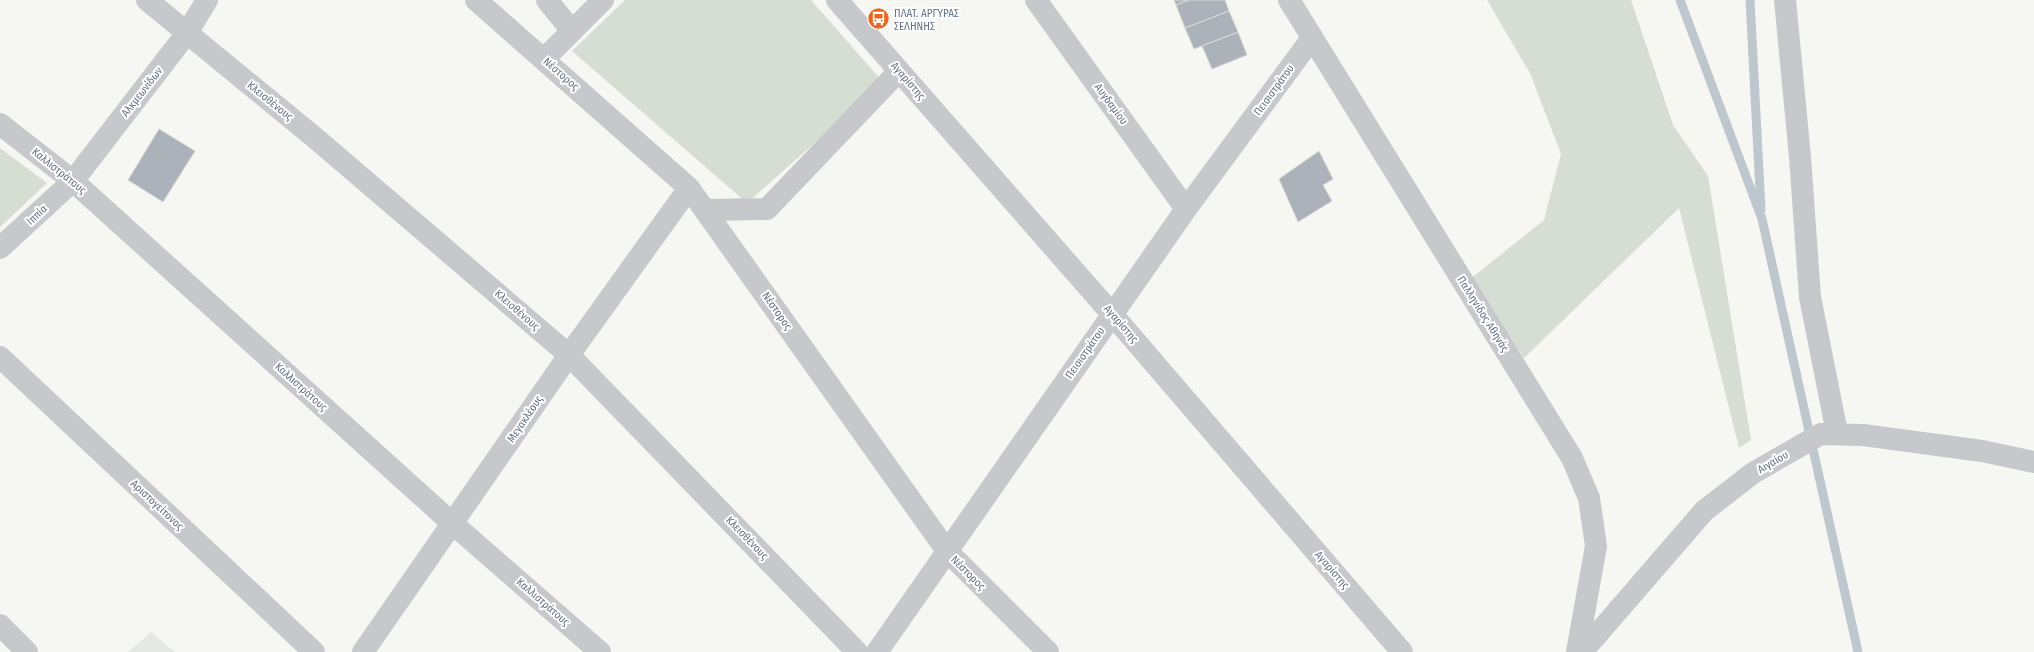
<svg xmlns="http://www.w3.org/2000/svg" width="2034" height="652" viewBox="0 0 2034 652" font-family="'Fira Sans Condensed',sans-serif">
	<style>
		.built { fill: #e6e8e6 }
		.green { fill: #d6ddd3 }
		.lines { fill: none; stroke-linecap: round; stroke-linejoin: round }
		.stream { stroke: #bec7ce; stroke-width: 9 }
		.building { fill: #abb2b9; stroke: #d7d7d5 }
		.pedestrian { stroke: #c6c8cc; stroke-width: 22 }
		.minor { stroke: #c6c8cc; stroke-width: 22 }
		.tertiary { stroke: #c6c8cc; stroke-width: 22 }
		.labels { text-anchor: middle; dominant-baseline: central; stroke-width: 4; stroke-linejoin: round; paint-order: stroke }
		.poi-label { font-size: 11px; fill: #647285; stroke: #fff; text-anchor: start }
		.street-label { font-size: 11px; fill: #647285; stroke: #fff }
	</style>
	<rect width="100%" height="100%" fill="#f6f6f2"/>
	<!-- built -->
	<path class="built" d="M151,632L175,652H128Z"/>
	<!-- green -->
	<path class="green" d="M625,0H811L883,82L747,203L572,51Z
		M1487,0H1631L1673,125L1708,176L1751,440L1739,448L1679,208L1524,358L1469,280L1544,220L1561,154L1530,73Z
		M0,148L47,183L0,227Z"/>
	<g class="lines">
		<!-- stream -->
		<path class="stream" d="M1680,0L1762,219L1858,652
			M1750,0L1761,210"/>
	</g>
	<!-- building -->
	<path class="building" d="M1174,0H1189L1176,5Z
		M1189,0H1225L1229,11L1185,28L1176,5Z
		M1229,11L1238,32L1194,49L1185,28Z
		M1238,32L1247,55L1212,69L1202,46Z
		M159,129L195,151L163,202L128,180Z
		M1319,151L1333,179L1323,185L1332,201L1298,222L1279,179Z"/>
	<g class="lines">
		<!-- pedestrian -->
		<path class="pedestrian" d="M544,59L603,0
			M706,210L767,209L899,71"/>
		<!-- minor -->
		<path class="minor" d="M147,0L314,137L569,355L857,652
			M476,0L689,188L947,551L1048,652
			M547,0L572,31
			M837,0L1112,314L1402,652
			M1036,0L1186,209
			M1785,0L1800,157L1810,297L1837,433
			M0,124L73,181L453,524L600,652
			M0,357L314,652
			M0,625L27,652
			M363,652L569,355L689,188
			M877,652L1186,209L1312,38
			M1582,652L1704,511L1753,473L1821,434L1863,435L1982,451L2034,462"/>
		<!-- tertiary -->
		<path class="tertiary" d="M1289,0L1572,458L1589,498L1596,546L1577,652
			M0,248L73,181L187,33L207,0"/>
	</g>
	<!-- icons -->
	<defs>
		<symbol id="bus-disc" viewBox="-11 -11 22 22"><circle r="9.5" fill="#ea661e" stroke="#fff"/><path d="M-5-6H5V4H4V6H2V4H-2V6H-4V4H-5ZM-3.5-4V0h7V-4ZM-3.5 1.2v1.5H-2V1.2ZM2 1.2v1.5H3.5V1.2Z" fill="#fff"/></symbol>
	</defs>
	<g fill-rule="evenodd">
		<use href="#bus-disc" x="866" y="6" width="25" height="25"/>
	</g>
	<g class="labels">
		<!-- poi labels -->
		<g class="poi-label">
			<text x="894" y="13">ΠΛΑΤ. ΑΡΓΥΡΑΣ<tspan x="894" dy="13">ΣΕΛΗΝΗΣ</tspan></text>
		</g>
		<!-- street labels -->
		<g class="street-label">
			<text transform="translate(561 74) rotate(41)">Νέστορος</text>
			<text transform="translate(908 81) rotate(49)">Αγαρίστης</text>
			<text transform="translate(1274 90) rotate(-54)">Πεισιστράτου</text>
			<text transform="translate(142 92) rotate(-52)">Αλκμεωνίδων</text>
			<text transform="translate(270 101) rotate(39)">Κλεισθένους</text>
			<text transform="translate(1111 104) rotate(54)">Αυγδαμίου</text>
			<text transform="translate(59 171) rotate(39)">Καλλιστράτους</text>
			<text transform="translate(37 215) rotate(-43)">Ιππία</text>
			<text transform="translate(517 310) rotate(41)">Κλεισθένους</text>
			<text transform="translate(777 311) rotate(55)">Νέστορος</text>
			<text transform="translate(1483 314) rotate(58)">Παλληνίδος Αθηνάς</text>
			<text transform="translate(1121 324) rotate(49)">Αγαρίστης</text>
			<text transform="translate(1085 353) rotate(-55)">Πεισιστράτου</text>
			<text transform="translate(301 387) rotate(42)">Καλλιστράτους</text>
			<text transform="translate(525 419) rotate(-56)">Μεγακλέους</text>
			<text transform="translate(1773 462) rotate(-30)">Αιγαίου</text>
			<text transform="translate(157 505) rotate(43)">Αριστογείτονος</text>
			<text transform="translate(747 538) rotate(46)">Κλεισθένους</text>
			<text transform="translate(1332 570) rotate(49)">Αγαρίστης</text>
			<text transform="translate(968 573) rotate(45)">Νέστορος</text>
			<text transform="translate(543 602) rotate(41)">Καλλιστράτους</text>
		</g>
	</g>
</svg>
